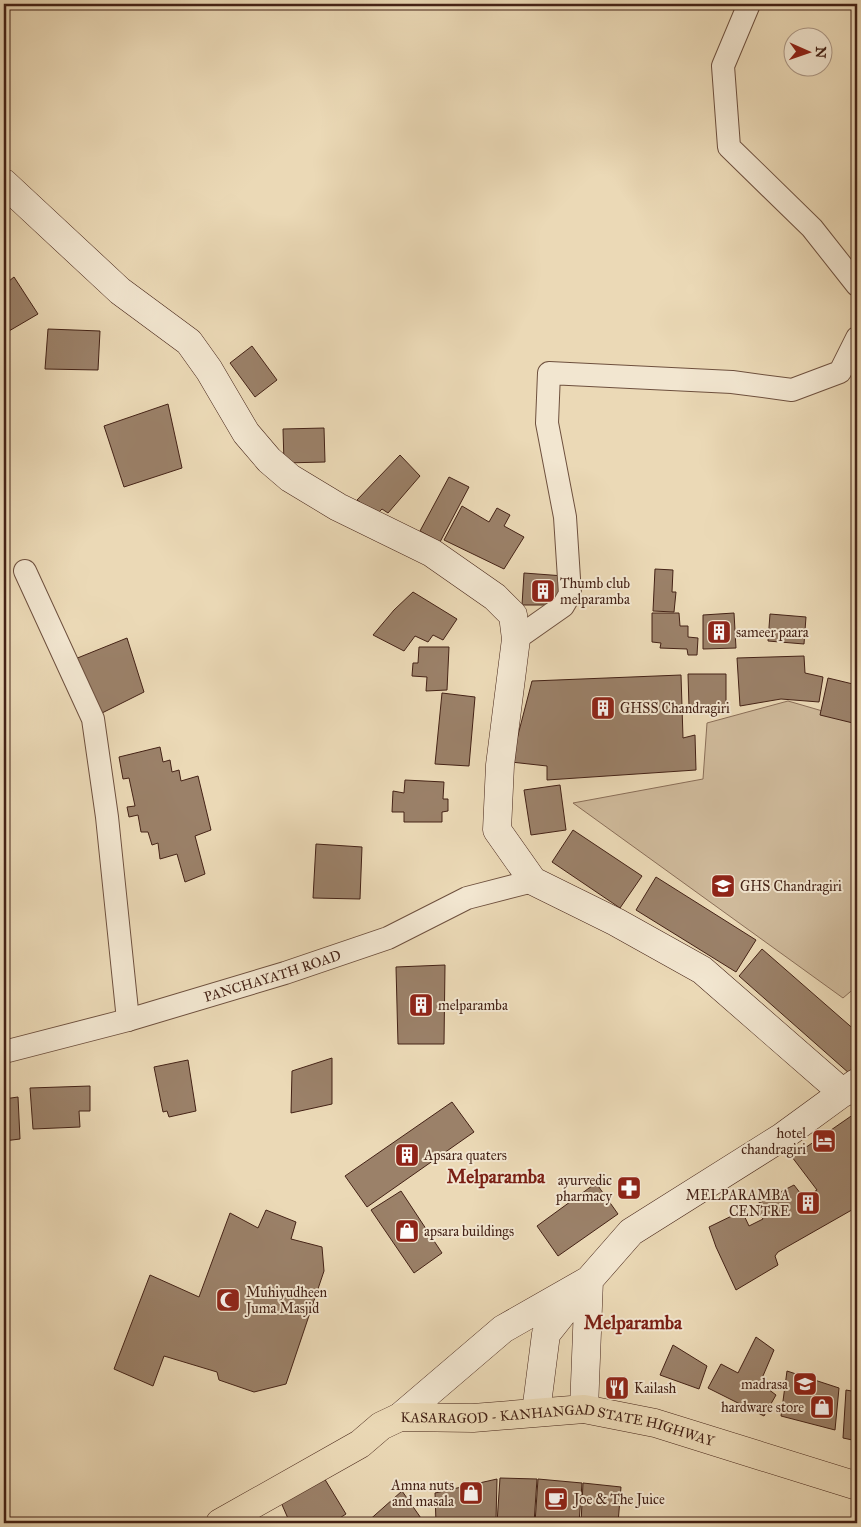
<svg xmlns="http://www.w3.org/2000/svg" width="861" height="1527" viewBox="0 0 861 1527" font-family="'IM FELL Great Primer',serif">
	<style>
		.green { fill: #cfba9b; stroke: #8a6e58 }
		.building { fill: #9b8169; stroke: #442216 }
		.lines { fill: none; stroke-linecap: round; stroke-linejoin: round }
		.street-casing { stroke: #6e503e; stroke-width: 24 }
		.secondary-casing { stroke: #442216; stroke-width: 29 }
		.primary-casing { stroke: #442216; stroke-width: 29 }
		.street { stroke: #f2e6d0; stroke-width: 22 }
		.secondary { stroke: #f2e6d0; stroke-width: 28 }
		.primary { stroke: #ebd9b6; stroke-width: 28 }
		.labels { text-anchor: middle; dominant-baseline: central; stroke-width: 4; stroke-linejoin: round; paint-order: stroke }
		.poi-label { font-size: 14px; fill: #442216; stroke: #f2e6d0; text-anchor: start }
		.street-label { font-size: 14px; fill: #442216; stroke: #f2e6d0 }
		.district-label { font-size: 19px; font-weight: bold; fill: #7a1f14; stroke: #f2e6d0 }
	</style>
	<rect width="100%" height="100%" fill="#ebd9b6"/>
	<filter id="stains"><feTurbulence type="fractalNoise" baseFrequency=".004" numOctaves="4"/><feColorMatrix values="0 0 0 0 .2 0 0 0 0 .09 0 0 0 0 .02 0 0 0 .5 -.17"/></filter>
	<radialGradient id="worn" r=".72"><stop offset=".6" stop-color="#630" stop-opacity="0"/><stop offset="1" stop-color="#630" stop-opacity=".3"/></radialGradient>
	<!-- green -->
	<path class="green" d="M788,701L857,721V986L843,998L573,803L703,779L707,723Z"/>
	<!-- building -->
	<path class="building" d="M14,277L38,314L9,331L4,324V285Z
		M48,329L100,331L98,370L45,369Z
		M252,346L277,380L255,397L230,363Z
		M168,404L182,468L124,487L104,426Z
		M324,428L325,462L284,463L283,429Z
		M400,455L420,476L388,513L382,509L376,515L357,500Z
		M449,477L469,487L440,542L420,531Z
		M462,506L489,522L497,508L510,515L504,526L524,537L504,569L444,540Z
		M655,569L673,570L672,592H676L674,612L653,611Z
		M524,573L564,576L560,605H522Z
		M413,592L457,619L443,640L433,635L428,642L415,636L404,651L373,635L394,610Z
		M652,613H679L680,626H688V637L698,638L697,655H688L687,649L660,648L661,643L652,642Z
		M734,613L736,648L703,649V615Z
		M770,614L806,617L804,644L768,641Z
		M127,638L144,692L98,715L75,659Z
		M419,647H449L447,690L426,691L427,677L412,676L413,663H418Z
		M804,656L805,673L823,677L819,702L781,699L740,706L737,658Z
		M688,674H726V707H689Z
		M681,675L683,738L695,735L696,770L547,780V766L511,762L532,681Z
		M828,678L857,685V724L820,715Z
		M442,693L475,697L469,766L435,764Z
		M160,747L163,762L170,760L172,772L179,770L181,781L198,776L211,830L195,836L205,874L185,882L177,854L160,859L158,843L152,845L148,832H141L138,815L129,817L127,807L135,806L129,778L123,779L119,757Z
		M405,780L444,782L443,799H448V811L442,812V822H404V812H392L393,791L404,793Z
		M560,785L566,830L531,835L524,790Z
		M573,830L642,876L620,908L552,862Z
		M316,844L362,847L360,899L313,898Z
		M656,877L756,940L736,972L636,910Z
		M762,949L857,1032V1066L850,1074L739,976Z
		M445,965L444,1044H398L396,967Z
		M332,1058V1104L291,1113L292,1071Z
		M188,1060L196,1111L169,1117L167,1111L163,1112L154,1067Z
		M90,1086V1111H79L80,1127L33,1129L30,1088Z
		M18,1097L20,1139L4,1141V1099Z
		M452,1102L474,1132L367,1207L345,1176Z
		M857,1112V1142L853,1144L857,1153V1207L778,1252L775,1256L778,1265L736,1290L716,1247L709,1227L742,1211L749,1226L763,1219L755,1205L794,1185L804,1198L817,1190L792,1157Z
		M596,1183L618,1214L558,1256L537,1226Z
		M401,1191L442,1253L414,1273L371,1210Z
		M266,1210L296,1222L291,1239L322,1247L324,1271L286,1384L254,1392L219,1380L217,1372L164,1356L153,1386L114,1369L150,1275L199,1297L230,1213L258,1228Z
		M756,1337L774,1350L760,1383L776,1395L764,1416L708,1388L721,1364L738,1373Z
		M673,1345L707,1366L699,1389L660,1375Z
		M787,1371L839,1388L835,1430L781,1416Z
		M846,1390L857,1392V1441L843,1438Z
		M318,1468L346,1514L332,1523H290L276,1491Z
		M500,1478L537,1479L534,1523H497Z
		M497,1479L496,1520L479,1523H436L435,1493Z
		M538,1479L582,1483L579,1523H535Z
		M583,1483L621,1487L618,1523H581Z
		M402,1491L423,1521L420,1523H366Z"/>
	<g class="lines">
		<defs>
			<g id="street">
				<path d="M749,4L723,66L729,147L812,228L857,285"/>
				<path d="M25,571L93,719L107,817L128,1020"/>
				<path d="M516,639L563,606L570,594L565,517L547,423L549,373L732,382L792,390L840,372L857,338"/>
				<path id="s1" d="M4,1052L128,1020L285,973L388,938L467,898L533,881"/>
			</g>
			<path id="secondary" d="M4,183L120,291L189,342L209,370L246,433L269,460L290,478L338,507L432,553L495,597L513,615L516,639L500,765L497,830L533,881L616,922L702,970L843,1093
				M536,1412L546,1334L589,1280L584,1409
				M400,1417L503,1329L589,1280L631,1232L782,1137L856,1083"/>
			<g id="primary">
				<path id="s2" d="M220,1523L360,1444L381,1426L400,1417L473,1418L584,1409L655,1423L857,1486"/>
			</g>
		</defs>
		<!-- street casing -->
		<use href="#street" class="street-casing"/>
		<!-- secondary casing -->
		<use href="#secondary" class="secondary-casing"/>
		<!-- primary casing -->
		<use href="#primary" class="primary-casing"/>
		<!-- street -->
		<use href="#street" class="street"/>
		<!-- secondary -->
		<use href="#secondary" class="secondary"/>
		<!-- primary -->
		<use href="#primary" class="primary"/>
	</g>
	<!-- icons -->
	<defs>
		<symbol id="building-square" viewBox="-11 -11 22 22"><rect x="-9" y="-9" width="18" height="18" rx="4" fill="#8f2418" stroke="#f2e6d0"/><path d="M-4-6H4V6H1V3H-1V6H-4ZM-2.5-4.3h1.7v1.8h-1.7ZM.8-4.3h1.7v1.8H.8ZM-2.5-1h1.7V.8h-1.7ZM.8-1h1.7V.8H.8Z" fill="#fff"/></symbol>
		<symbol id="school-square" viewBox="-11 -11 22 22"><rect x="-9" y="-9" width="18" height="18" rx="4" fill="#8f2418" stroke="#f2e6d0"/><path d="M0-5L7-2L0 1L-7-2ZM-4 1L0 2.5L4 1V4Q0 6-4 4Z" fill="#fff"/></symbol>
		<symbol id="hotel-square" viewBox="-11 -11 22 22"><rect x="-9" y="-9" width="18" height="18" rx="4" fill="#8f2418" stroke="#f2e6d0"/><path d="M-6-4.5h1.5V1H6V5H4.5V3h-9V5H-6ZM-4 0a1.8 1.8 0 1 1 3.6 0ZM.5 0V-2.5h3Q6-2.5 6 0Z" fill="#fff"/></symbol>
		<symbol id="pharmacy-square" viewBox="-11 -11 22 22"><rect x="-9" y="-9" width="18" height="18" rx="4" fill="#8f2418" stroke="#f2e6d0"/><path d="M-2-6h4v4h4v4h-4v4h-4v-4h-4v-4h4Z" fill="#fff"/></symbol>
		<symbol id="shop-square" viewBox="-11 -11 22 22"><rect x="-9" y="-9" width="18" height="18" rx="4" fill="#8f2418" stroke="#f2e6d0"/><path d="M-5-2.5h2.3a2.7 3.5 0 0 1 5.4 0H5L5.5 6h-11ZM-1.5-2.5h3a1.5 2.3 0 0 0-3 0Z" fill="#fff"/></symbol>
		<symbol id="mosque-square" viewBox="-11 -11 22 22"><rect x="-9" y="-9" width="18" height="18" rx="4" fill="#8f2418" stroke="#f2e6d0"/><path d="M3.5-4.9A6 6 0 1 0 3.5 4.9A5 5 0 1 1 3.5-4.9Z" fill="#fff"/></symbol>
		<symbol id="university-square" viewBox="-11 -11 22 22"><rect x="-9" y="-9" width="18" height="18" rx="4" fill="#8f2418" stroke="#f2e6d0"/><path d="M0-5L7-2L0 1L-7-2ZM-4 1L0 2.5L4 1V4Q0 6-4 4Z" fill="#fff"/></symbol>
		<symbol id="restaurant-square" viewBox="-11 -11 22 22"><rect x="-9" y="-9" width="18" height="18" rx="4" fill="#8f2418" stroke="#f2e6d0"/><path d="M-5-6h1v4h1v-4h1v4h1v-4h1v5L-1.5 .5V6h-2V.5L-5-1ZM5-6V6H3V1.5H1.5Q1.5-4 5-6Z" fill="#fff"/></symbol>
		<symbol id="cafe-square" viewBox="-11 -11 22 22"><rect x="-9" y="-9" width="18" height="18" rx="4" fill="#8f2418" stroke="#f2e6d0"/><path d="M-5.5-4.5H6V0H3Q3 3.5 0 3.5H-2.5Q-5.5 3.5-5.5 0ZM3-3.2v2h1.7v-2ZM-6 4.5H4V6H-6Z" fill="#fff"/></symbol>
	</defs>
	<g fill-rule="evenodd">
		<use href="#building-square" x="529" y="577" width="28" height="28"/>
		<use href="#building-square" x="705" y="618" width="28" height="28"/>
		<use href="#building-square" x="589" y="694" width="28" height="28"/>
		<use href="#school-square" x="709" y="872" width="28" height="28"/>
		<use href="#building-square" x="407" y="991" width="28" height="28"/>
		<use href="#hotel-square" x="810" y="1127" width="28" height="28"/>
		<use href="#building-square" x="393" y="1141" width="28" height="28"/>
		<use href="#pharmacy-square" x="615" y="1174" width="28" height="28"/>
		<use href="#building-square" x="794" y="1189" width="28" height="28"/>
		<use href="#shop-square" x="393" y="1217" width="28" height="28"/>
		<use href="#mosque-square" x="214" y="1286" width="28" height="28"/>
		<use href="#university-square" x="791" y="1370" width="28" height="28"/>
		<use href="#restaurant-square" x="603" y="1374" width="28" height="28"/>
		<use href="#shop-square" x="808" y="1393" width="28" height="28"/>
		<use href="#shop-square" x="457" y="1479" width="28" height="28"/>
		<use href="#cafe-square" x="542" y="1485" width="28" height="28"/>
	</g>
	<g class="labels">
		<!-- poi labels -->
		<g class="poi-label">
			<text x="560" y="583">Thumb club<tspan x="560" dy="16">melparamba</tspan></text>
			<text x="736" y="632">sameer paara</text>
			<text x="620" y="708">GHSS Chandragiri</text>
			<text x="740" y="886">GHS Chandragiri</text>
			<text x="438" y="1005">melparamba</text>
			<text x="806" y="1133" text-anchor="end">hotel<tspan x="806" dy="16">chandragiri</tspan></text>
			<text x="424" y="1155">Apsara quaters</text>
			<text x="612" y="1180" text-anchor="end">ayurvedic<tspan x="612" dy="16">pharmacy</tspan></text>
			<text x="790" y="1195" text-anchor="end">MELPARAMBA<tspan x="790" dy="16">CENTRE</tspan></text>
			<text x="424" y="1231">apsara buildings</text>
			<text x="246" y="1292">Muhiyudheen<tspan x="246" dy="16">Juma Masjid</tspan></text>
			<text x="788" y="1384" text-anchor="end">madrasa</text>
			<text x="634" y="1388">Kailash</text>
			<text x="804" y="1407" text-anchor="end">hardware store</text>
			<text x="454" y="1485" text-anchor="end">Amna nuts<tspan x="454" dy="16">and masala</tspan></text>
			<text x="574" y="1499">Joe &amp; The Juice</text>
		</g>
		<!-- street labels -->
		<g class="street-label">
			<text stroke="none"><textPath href="#s1" startOffset="279">PANCHAYATH ROAD</textPath></text>
			<text stroke="none"><textPath href="#s2" startOffset="369">KASARAGOD - KANHANGAD STATE HIGHWAY</textPath></text>
		</g>
		<!-- district labels -->
		<g class="district-label">
			<text x="496" y="1176">Melparamba</text>
			<text x="633" y="1322">Melparamba</text>
		</g>
	</g>
	<!-- margin -->
	<rect width="861" height="1527" fill="none" stroke="#ebd9b6" stroke-width="20"/>
	<rect x="5" y="5" width="851" height="1517" fill="none" stroke="#442216" stroke-width="2.5"/>
	<rect x="10" y="10" width="841" height="1507" fill="none" stroke="#442216"/>
	<!-- north arrow -->
	<g transform="translate(808 52) rotate(92)"><circle r="24" fill="#f2e6d0" stroke="#ac9886"/>
	<path d="M0-4L9 19L0 12L-9 19Z" fill="#8f2418"/>
	<text y="-8" font-size="14" font-weight="bold" text-anchor="middle" fill="#442216">N</text>
	</g>
	<rect width="100%" height="100%" filter="url(#stains)"/>
	<rect width="100%" height="100%" fill="url(#worn)"/>
</svg>
